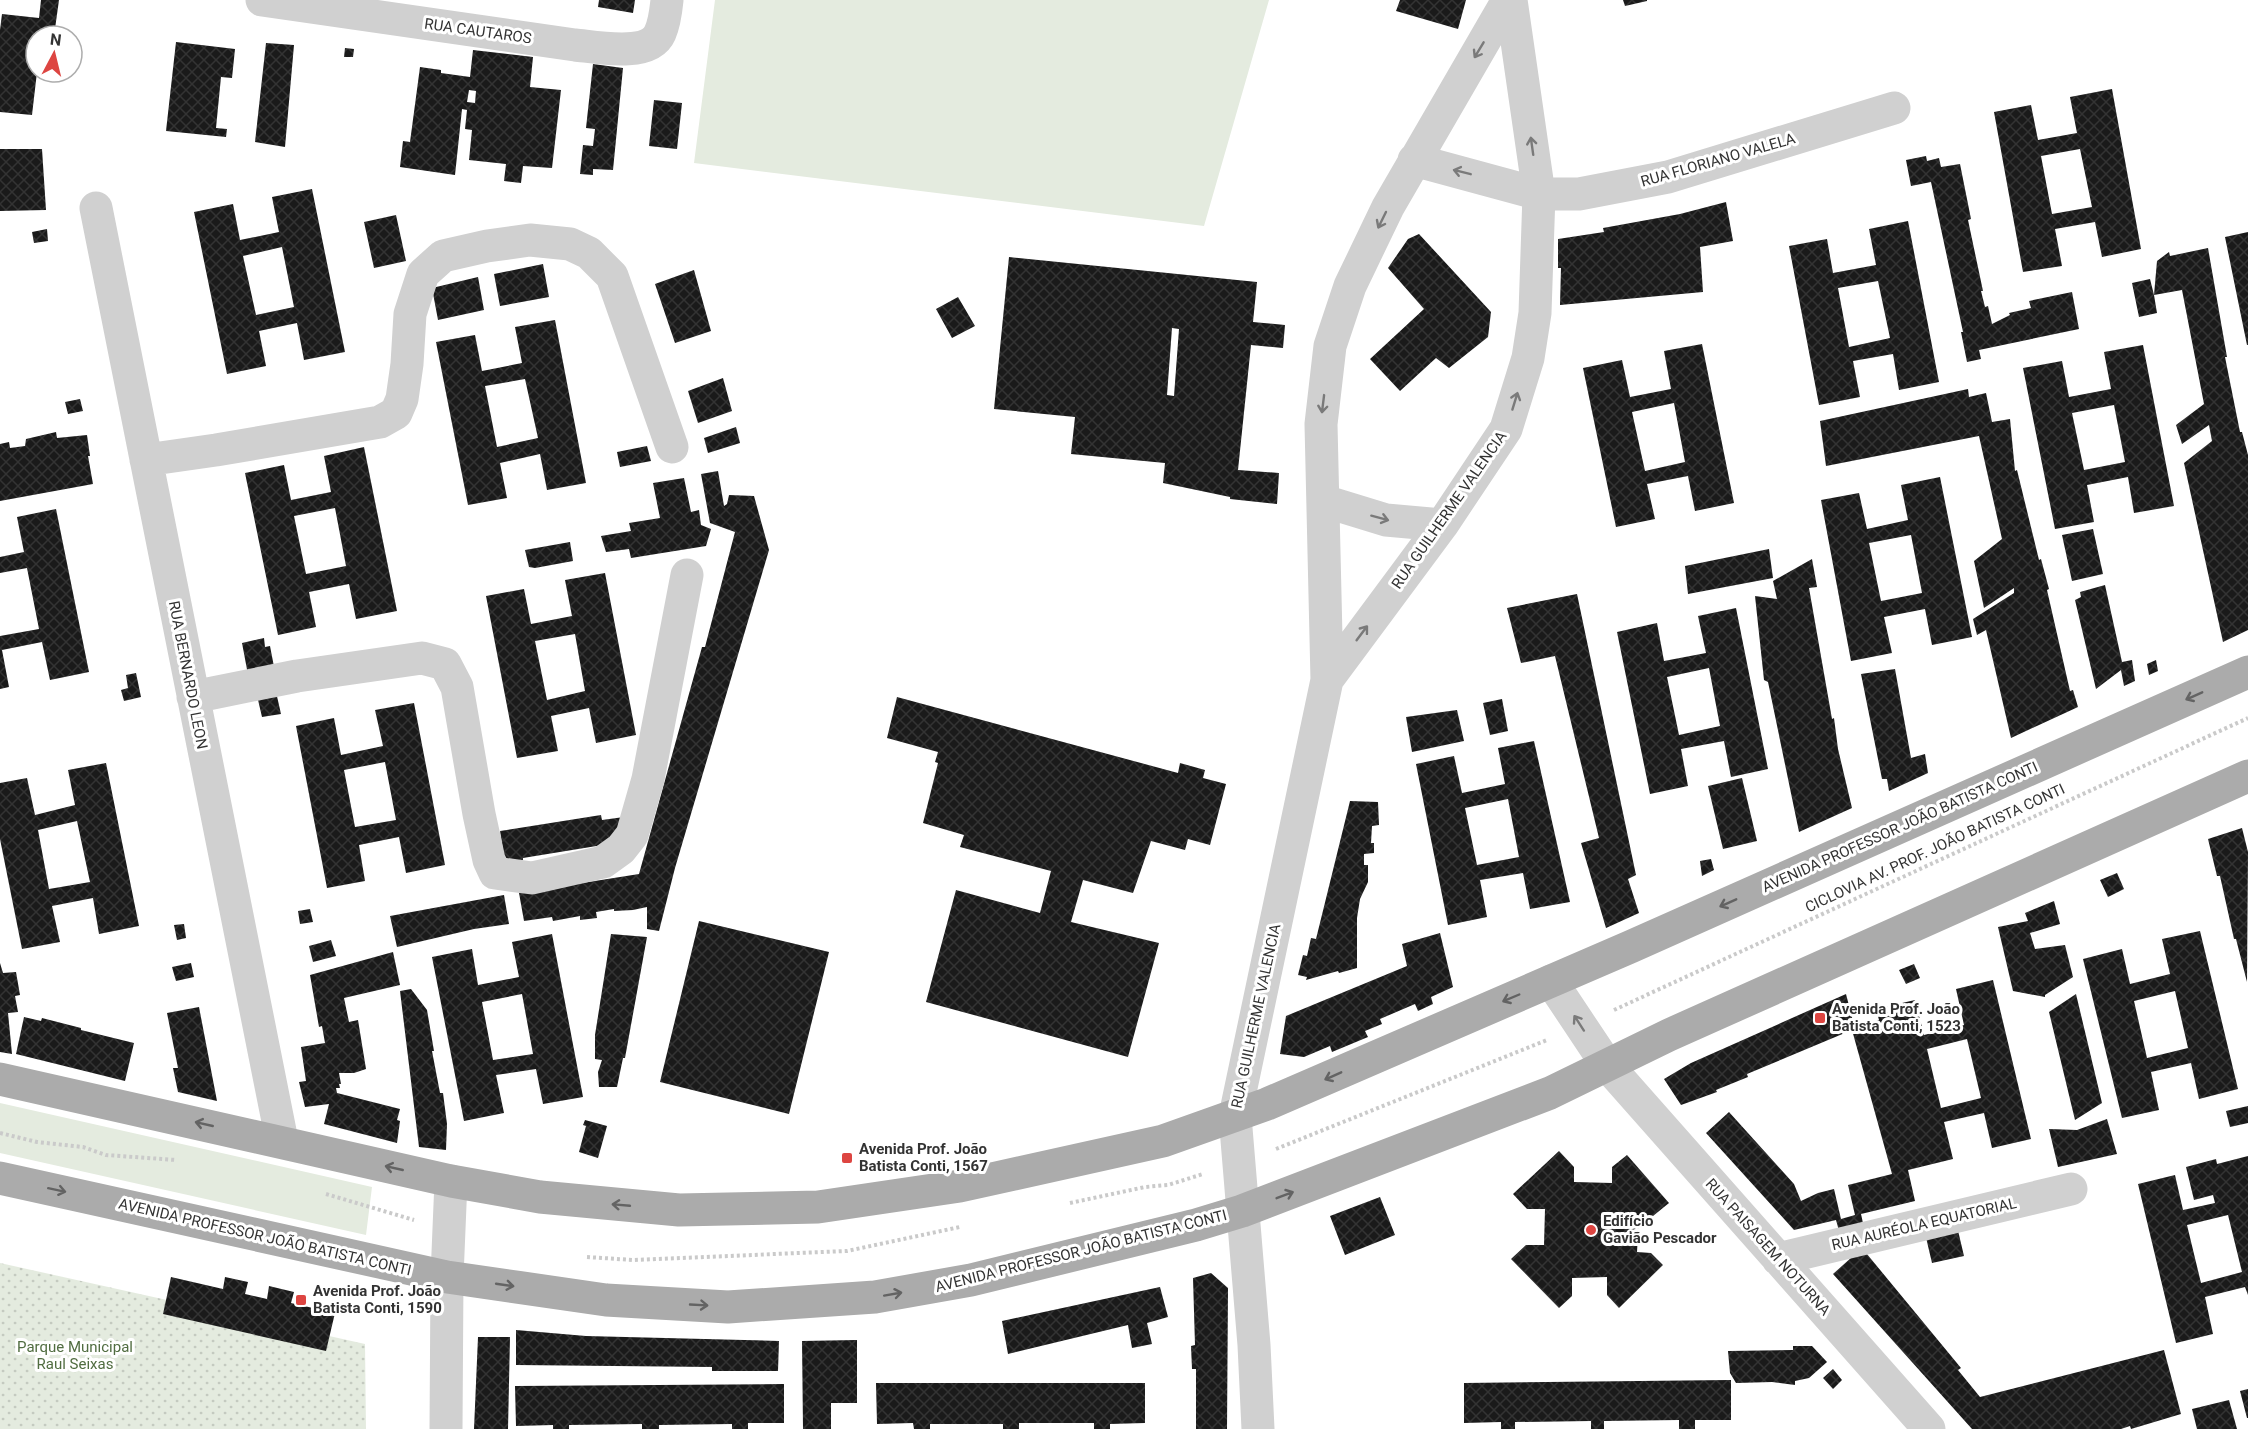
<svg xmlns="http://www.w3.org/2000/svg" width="2248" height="1429" viewBox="0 0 2248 1429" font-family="Roboto,sans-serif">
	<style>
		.green { fill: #e4ebdf }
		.park { fill: url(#park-dots) }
		.building { fill: url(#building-cross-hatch); fill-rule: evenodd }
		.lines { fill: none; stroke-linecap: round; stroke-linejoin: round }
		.path { stroke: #cacaca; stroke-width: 4; stroke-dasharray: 3 3; stroke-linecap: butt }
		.minor { stroke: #d0d0d0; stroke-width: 33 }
		.major { stroke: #ababab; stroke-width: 33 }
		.oneway { stroke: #7a7a7a }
		.oneway2 { stroke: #636363 }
		.poi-dot { fill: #dd4541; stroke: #fff; stroke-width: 2 }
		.labels { text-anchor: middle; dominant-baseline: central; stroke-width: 6; stroke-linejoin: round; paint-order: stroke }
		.street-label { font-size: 15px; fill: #333; stroke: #fff }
		.poi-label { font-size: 15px; font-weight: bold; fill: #333; stroke: #fff; text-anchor: start }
		.park-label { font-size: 15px; fill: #516d41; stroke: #fff }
	</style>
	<defs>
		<pattern id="park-dots" width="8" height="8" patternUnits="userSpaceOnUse" patternTransform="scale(1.5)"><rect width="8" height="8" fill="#e4ebdf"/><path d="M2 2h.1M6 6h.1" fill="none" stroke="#c4cac0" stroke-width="1.8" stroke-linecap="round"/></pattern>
		<pattern id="building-cross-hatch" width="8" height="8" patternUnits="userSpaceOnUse" patternTransform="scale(1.5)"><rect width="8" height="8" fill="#1a1a1a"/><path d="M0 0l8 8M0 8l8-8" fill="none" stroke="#333"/></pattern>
	</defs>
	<rect width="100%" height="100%" fill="#fff"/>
	<!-- green -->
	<path class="green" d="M715,0H1269L1204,226L694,163Z
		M0,1103L372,1187L366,1235L0,1153Z"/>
	<!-- park -->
	<path class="park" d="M0,1263L365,1344L366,1429H0Z"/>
	<!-- building -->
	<path class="building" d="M41,0H59L54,36H36L37,72L32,115L0,112V30L2,14L39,18Z
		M599,0H635L633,13L598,7Z
		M1400,0H1466L1458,29L1396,11Z
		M1623,0H1647V1L1625,6Z
		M176,42L235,49L232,78L221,77L216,128L227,129L226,137L166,131Z
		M266,43L294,45L285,147L255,142Z
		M345,48L354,49L353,57H344Z
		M473,50L533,57L530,87L561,90L552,168L523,166L521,183L504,181L506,164L469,160L472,130L465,129L467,110L462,109L455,175L400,167L403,141L410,142L420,67L441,70V73L470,77ZM469,90L476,91L475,103L467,102Z
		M593,64L623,68L613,170L593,169V175L580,174L583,145L593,146L595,129L586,128Z
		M2112,89L2141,249L2102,257L2095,222L2055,229L2062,266L2023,272L1994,112L2031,105L2038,140L2077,133L2070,97ZM2080,149L2092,207L2052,214L2041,156Z
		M654,100L682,103L677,149L649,146Z
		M0,149H42L46,210L0,211Z
		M1926,156L1927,161L1939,158L1941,167L1960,164L1971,219L1968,220L1983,291H1981L1985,307L1988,306L1992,324L2010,315L2009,313L2031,308L2029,301L2072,292L2079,329L1979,350L1981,359L1967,362L1961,332H1963L1931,182L1911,186L1906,160Z
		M312,189L345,352L304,360L297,323L259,331L266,366L227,374L194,212L233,204L240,240L279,232L272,197ZM282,247L294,307L256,315L243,256Z
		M1726,202L1733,241L1700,247L1703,292L1560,305L1561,268H1558V239L1604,232L1603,228L1680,214Z
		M396,215L406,261L374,268L364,222Z
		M1908,221L1939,382L1899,390L1893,354L1853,361L1860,397L1819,405L1789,246L1827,239L1833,273L1876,265L1869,229ZM1878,281L1890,338L1849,347L1838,288Z
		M47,229L48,241L34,243L32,232Z
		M2248,232V345H2247L2225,237Z
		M1419,234L1491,312L1488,337L1449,368L1436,358L1400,391L1370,359L1424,309L1388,268L1408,239Z
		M2208,248L2227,357H2225L2240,432H2242L2248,455V630L2223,642L2184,463L2212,441L2209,425L2182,444L2176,425L2204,404L2182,290L2154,295L2157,313L2139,317L2132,283L2150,279L2154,295L2157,261L2169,252L2170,256Z
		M1009,257L1257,282L1253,322L1285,325L1283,348L1251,345L1238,470L1279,473L1277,504L1230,499V497L1163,483L1165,463L1071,454L1075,417L994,409ZM1172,328L1179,329L1174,396L1167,395Z
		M543,264L549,297L500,306L494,274Z
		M694,270L711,331L675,343L655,284Z
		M478,277L484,310L438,320L432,288Z
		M958,297L975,326L952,338L936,309Z
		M555,320L586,483L547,490L540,454L500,463L507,498L468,505L436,342L475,335L482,371L522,363L515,327ZM525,379L538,438L497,447L485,386Z
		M1702,344L1734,503L1695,511L1688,476L1647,484L1655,519L1616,527L1583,368L1622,360L1630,397L1671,389L1664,351ZM1674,403L1685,462L1645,471L1632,412Z
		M2143,345L2174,506L2134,513L2128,477L2087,485L2094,522L2055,529L2023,368L2062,361L2069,397L2111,389L2104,352ZM2114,405L2125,462L2084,470L2072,413Z
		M723,378L732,411L698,423L688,391Z
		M1968,389L1969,397L1986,393L1992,422L2010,419L2015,471L2017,470L2039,560L2041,559L2049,589L2047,590L2070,691L2073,690L2078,707L2011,738L1986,630L1977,635L1973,619L2014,593V588L1984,608L1974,561L2002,539L1979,436L1826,466L1820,421Z
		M80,399L83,411L68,414L65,402Z
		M736,427L740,443L708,453L704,438Z
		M56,432L57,438L87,435L90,456H88L93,484L0,501V444L9,442L10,448L25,446L26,439Z
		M647,446L651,461L620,467L617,452Z
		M364,447L397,611L356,619L349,584L309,592L316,627L278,635L245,473L284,465L291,500L331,492L324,456ZM335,508L346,566L306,574L294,516Z
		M718,471L724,506L727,504L729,495L754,496L769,550L675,868L659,931L647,929V907L633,910L614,911V909L596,912L597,918L580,920V916L553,921L552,917L524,921L519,893L639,874L702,647H705L735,532L710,523L701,474Z
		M1940,477L1972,637L1932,645L1925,609L1884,617L1892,653L1851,661L1821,500L1859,493L1867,529L1908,520L1901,485ZM1911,535L1922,593L1881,601L1869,543Z
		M684,478L691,512L699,510L701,525L711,529L706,546L631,558L629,549L606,552L601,536L631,531L629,523L660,518L653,483Z
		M56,509L89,672L50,680L42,642L2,650L9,687L0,689V636L39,629L27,568L0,573V557L24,552L17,517Z
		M2093,529L2103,574L2072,581L2062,535Z
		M570,542L573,561L535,568L529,567L525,550Z
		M1769,549L1773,578L1688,594L1685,566Z
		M1812,559L1817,587L1809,588L1832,719L1834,718L1838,749L1852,808L1799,832L1768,682L1764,680L1755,596L1777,599L1773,581Z
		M605,573L636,735L596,743L589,708L551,716L558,751L517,758L486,596L524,589L531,624L572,616L565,580ZM575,634L585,691L547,700L535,641Z
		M2105,585L2122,662L2132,660L2135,681L2124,686L2121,670L2096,689L2075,600L2081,597L2080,592Z
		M1577,594L1636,875L1628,879L1639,913L1606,928L1581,843L1599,838L1555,656L1521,663L1507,608Z
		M1736,608L1768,769L1731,777L1724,741L1681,749L1688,786L1650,794L1617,632L1657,623L1664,661L1706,653L1698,616ZM1709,668L1720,726L1679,735L1667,677Z
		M264,638L265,647L270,646L276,677L249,680L242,643Z
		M2156,660L2158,671L2149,675L2147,664Z
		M1895,669L1911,758L1925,754L1928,773L1889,791L1887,779H1882L1861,674Z
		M136,673L141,697L124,701L121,690L128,688L126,675Z
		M274,683L281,714L262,717L255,687Z
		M897,697L1178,773L1180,763L1205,770L1203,778L1226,784L1210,845L1188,839L1185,850L1151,841L1133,893L1083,880L1071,922L1159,943L1128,1057L926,1002L956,890L1040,913L1051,871L960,847L964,835L923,823L938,763L935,762L938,752L887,738Z
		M1502,699L1508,731L1490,735L1483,703Z
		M414,703L445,865L406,873L399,837L359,845L365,881L327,888L296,726L334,718L341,755L383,746L375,710ZM385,762L396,820L355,827L344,770Z
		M1457,710L1464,741L1412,752L1406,717Z
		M1534,741L1570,902L1530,909L1523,873L1480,880L1487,917L1448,925L1416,764L1454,756L1462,793L1505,784L1498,748ZM1508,799L1519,857L1477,865L1465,808Z
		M106,763L139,926L99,934L93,898L52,906L60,942L22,949L0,839V783L27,778L35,815L75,805L68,770ZM77,821L90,882L49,889L38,830Z
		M1742,778L1757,841L1723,849L1708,786Z
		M1350,801L1378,802L1379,825L1372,826L1371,843H1374V853L1364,854V865H1368V882L1360,899L1357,918V968L1339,973L1338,971L1306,980L1307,977L1298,975L1303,955L1307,956L1311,938L1316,939Z
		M601,815L602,820L624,817L615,843L523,858V860L505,863L500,831Z
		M2242,828L2248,852L2247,982L2236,939H2234L2220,876H2217L2208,839Z
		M1711,859L1714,870L1702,876L1700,861Z
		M2117,873L2124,889L2108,897L2100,880Z
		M504,895L509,924L474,929L397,947L390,916Z
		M2054,901L2060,924L2030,933L2035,949L2065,945L2073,977L2045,995V997L2013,991L1998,927L2028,921L2025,913Z
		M310,909L313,922L300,924L298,911Z
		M699,921L829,952L789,1114L660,1082Z
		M184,924L186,938L177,940L174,925Z
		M2200,931L2238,1089L2199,1099L2191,1063L2151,1072L2159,1110L2122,1118L2083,959L2122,949L2130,984L2170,974L2162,939ZM2175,991L2188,1048L2147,1058L2134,1001Z
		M1440,933L1453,987L1431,997L1433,1004L1418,1011L1415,1004L1380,1019L1382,1024L1365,1031L1368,1037L1332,1052L1330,1046L1304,1057L1280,1054L1286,1016L1407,966L1402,944Z
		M552,934L583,1097L543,1104L536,1069L496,1075L504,1113L464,1121L432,957L472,949L478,985L519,977L512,942ZM522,994L533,1054L493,1060L482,1002Z
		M611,934L647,937L625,1058H623L617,1087H599L598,1072L602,1060L595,1059V1035Z
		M331,940L336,956L313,962L309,946Z
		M393,952L400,985L344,998L349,1022L358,1020L366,1069L354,1073H339L341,1084H339L340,1088H336L337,1093L400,1109L397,1120L400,1121L397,1143L324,1124L329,1104L305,1107L299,1082L306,1081L301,1047L325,1043L322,1026L319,1027L310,975Z
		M0,963L3,973L16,972L20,995L15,996L18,1012L8,1013L12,1054L0,1052Z
		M191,963L194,977L176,981L172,967Z
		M1914,964L1920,978L1906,984L1899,970Z
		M1993,980L2031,1139L1992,1148L1984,1113L1944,1122L1953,1159L1908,1170L1915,1201L1861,1214L1865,1232L1841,1238L1836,1220L1794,1230L1706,1133L1729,1112L1794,1184L1801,1201L1818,1193L1834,1189L1841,1219L1855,1215L1848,1185L1892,1174L1852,1030L1747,1074L1748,1077L1716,1090L1717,1092L1681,1105L1664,1079L1691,1063L1846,994L1855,1029L1879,1020L1876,1009L1915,1000L1924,1035L1964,1025L1956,989ZM1967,1039L1981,1098L1941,1108L1927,1049Z
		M411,989L427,1010L434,1051H432L440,1093H443L447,1124L446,1150L419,1147L400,991Z
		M2076,994L2102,1103L2075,1120L2049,1012Z
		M199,1007L217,1101L178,1092L173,1068H178L167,1013Z
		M24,1017L41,1021L42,1018L81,1028V1030L134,1043L125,1081L16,1054Z
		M2248,1106V1123L2230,1127L2226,1111Z
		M2107,1119L2117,1154L2058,1167L2049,1129L2077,1130Z
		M585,1120L607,1126L598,1158L579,1152L586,1126L583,1125Z
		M1559,1151L1574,1167V1182L1612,1183V1167L1627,1155L1669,1203L1653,1216H1639L1637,1252L1651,1253L1663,1265L1619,1308L1607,1295V1277L1572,1278V1296L1559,1308L1511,1259L1526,1245H1544L1545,1209H1527L1513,1194Z
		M2248,1156V1295L2245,1287L2205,1297L2213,1334L2176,1343L2138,1184L2175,1175L2183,1210L2215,1203L2213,1195L2194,1200L2186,1167L2216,1159L2217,1164ZM2228,1215L2242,1272L2201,1283L2187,1225Z
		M1380,1197L1395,1235L1345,1255L1330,1216Z
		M1956,1222L1964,1256L1932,1263L1924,1229Z
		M1862,1248L1961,1368L1958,1370L1980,1397L2164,1350L2181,1414L2131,1429L2130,1426L2121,1429H1972L1833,1274Z
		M1211,1273L1228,1288L1227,1429H1196V1369H1192L1191,1346L1195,1345L1193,1278Z
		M171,1277L223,1289L225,1277L248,1282L245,1294L267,1299L269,1286L294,1292L291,1303L335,1313L326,1351L163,1314Z
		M1160,1287L1168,1317L1147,1323L1152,1344L1132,1348L1128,1325L1008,1354L1002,1321Z
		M516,1330L586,1336L779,1341L778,1371H712V1367L516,1365Z
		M478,1337H510L508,1429H474Z
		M857,1340V1403H831V1429H803L802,1341Z
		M1793,1346H1812L1827,1362L1809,1378L1795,1381V1385L1772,1382L1736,1383L1730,1373L1728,1351L1793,1350Z
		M1833,1369L1842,1380L1833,1389L1823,1378Z
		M1731,1380V1420H1695V1429H1679V1420L1604,1421V1429H1591V1421L1515,1422V1429H1501V1422L1464,1423V1383Z
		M876,1383H1145V1423L1110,1424V1429H1094V1423H1019V1429H1003V1424H930V1429H914L913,1423L877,1424Z
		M784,1384V1423H748V1429H732V1424L659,1425V1429H642V1424L569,1425V1429H553V1425L516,1426L515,1386Z
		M2248,1389V1418H2247L2240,1391Z
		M2229,1400L2237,1429H2197L2192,1409Z"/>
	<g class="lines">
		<!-- path -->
		<path class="path" d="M1614,1010L2248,718
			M0,1133L37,1142L83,1147L106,1155L176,1160
			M1276,1149L1547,1040
			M326,1194L414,1220
			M1070,1203L1145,1187L1168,1185L1203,1174
			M587,1257L633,1260L847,1251L960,1227"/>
		<!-- minor -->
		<path class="minor" d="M262,0L575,45C596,47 649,58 660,33C664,24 666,10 667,0
			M1414,160L1539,194H1579L1668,177L1894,108
			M96,208L282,1141
			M146,460L216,450L380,422L396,413L402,399L407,364L410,314L423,274L443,256L487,246L530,240L570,244L589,253L612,276L672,447
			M1324,501L1386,520L1442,525
			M1327,680L1442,525L1506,429L1528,358L1535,313L1539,194L1511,0
			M193,697L297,676L422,658L445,664L457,687L479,814L489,860L495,873L532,878L603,862L621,849L632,835L648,779L687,575
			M1551,981L1607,1065L1929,1429
			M1778,1259L2071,1189
			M446,1429L447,1277L451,1181
			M1258,1429L1254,1345L1235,1116L1327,680L1321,424L1330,346L1350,286L1388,207L1508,0"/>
		<!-- major -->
		<path class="major" d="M0,1079L451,1181L540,1197L679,1210L818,1207L960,1186L1163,1141L1267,1104L1630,947L2248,672
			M0,1178L447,1277L606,1300L728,1307L875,1297L971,1280L1196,1225L1242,1211L1550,1093L1669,1035L2248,776"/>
	</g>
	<!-- one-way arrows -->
	<defs><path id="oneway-shaft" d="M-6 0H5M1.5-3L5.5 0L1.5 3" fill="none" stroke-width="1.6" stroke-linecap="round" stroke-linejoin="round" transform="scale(1.5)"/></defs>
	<g class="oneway">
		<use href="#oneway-shaft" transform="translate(1479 50) rotate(121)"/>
		<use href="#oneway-shaft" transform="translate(1532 146) rotate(-98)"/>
		<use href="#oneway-shaft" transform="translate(1462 172) rotate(-166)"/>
		<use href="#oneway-shaft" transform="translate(1382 220) rotate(116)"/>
		<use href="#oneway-shaft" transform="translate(1515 401) rotate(-73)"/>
		<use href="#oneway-shaft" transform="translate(1323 404) rotate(97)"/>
		<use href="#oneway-shaft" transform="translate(1380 518) rotate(15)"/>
		<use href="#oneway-shaft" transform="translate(1362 633) rotate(-53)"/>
		<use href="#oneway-shaft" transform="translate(1579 1023) rotate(-123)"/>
	</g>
	<g class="oneway2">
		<use href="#oneway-shaft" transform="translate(2194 696) rotate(156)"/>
		<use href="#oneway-shaft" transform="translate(1728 903) rotate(156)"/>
		<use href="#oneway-shaft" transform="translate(1511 998) rotate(157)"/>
		<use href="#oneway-shaft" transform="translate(1333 1076) rotate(156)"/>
		<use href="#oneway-shaft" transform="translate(204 1124) rotate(-167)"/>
		<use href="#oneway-shaft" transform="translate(394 1168) rotate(-167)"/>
		<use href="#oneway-shaft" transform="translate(57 1190) rotate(12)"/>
		<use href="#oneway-shaft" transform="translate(1285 1195) rotate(-21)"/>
		<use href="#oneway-shaft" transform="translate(621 1205) rotate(-175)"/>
		<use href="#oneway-shaft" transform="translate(505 1285) rotate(8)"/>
		<use href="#oneway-shaft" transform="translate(893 1294) rotate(-10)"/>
		<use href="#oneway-shaft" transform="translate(699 1305) rotate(3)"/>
	</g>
	<!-- markers -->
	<g class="poi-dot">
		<rect x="1814" y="1012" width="12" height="12" rx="3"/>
		<rect x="841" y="1152" width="12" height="12" rx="3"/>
		<circle cx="1591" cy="1230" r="6"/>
		<rect x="295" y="1294" width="12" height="12" rx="3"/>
	</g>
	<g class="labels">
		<!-- street labels -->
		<g class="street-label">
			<text transform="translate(478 31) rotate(8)">RUA CAUTAROS</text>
			<text transform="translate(1718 160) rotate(-16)">RUA FLORIANO VALELA</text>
			<text transform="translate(1449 510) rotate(-55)">RUA GUILHERME VALENCIA</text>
			<text transform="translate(188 675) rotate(79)">RUA BERNARDO LEON</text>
			<text transform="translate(1900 827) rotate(-24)">AVENIDA PROFESSOR JOÃO BATISTA CONTI</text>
			<text transform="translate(1935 848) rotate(-25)">CICLOVIA AV. PROF. JOÃO BATISTA CONTI</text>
			<text transform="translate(1256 1016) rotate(-78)">RUA GUILHERME VALENCIA</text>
			<text transform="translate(1924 1224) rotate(-13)">RUA AURÉOLA EQUATORIAL</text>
			<text transform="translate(265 1237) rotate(13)">AVENIDA PROFESSOR JOÃO BATISTA CONTI</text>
			<text transform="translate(1768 1247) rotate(48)">RUA PAISAGEM NOTURNA</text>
			<text transform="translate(1081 1251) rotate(-14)">AVENIDA PROFESSOR JOÃO BATISTA CONTI</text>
		</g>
		<!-- poi labels -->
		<g class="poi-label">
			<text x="1832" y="1009">Avenida Prof. João<tspan x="1832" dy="17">Batista Conti, 1523</tspan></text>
			<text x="859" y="1149">Avenida Prof. João<tspan x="859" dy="17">Batista Conti, 1567</tspan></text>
			<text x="1603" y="1221">Edifício<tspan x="1603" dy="17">Gavião Pescador</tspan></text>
			<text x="313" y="1291">Avenida Prof. João<tspan x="313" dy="17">Batista Conti, 1590</tspan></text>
		</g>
		<!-- park labels -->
		<g class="park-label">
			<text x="75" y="1347">Parque Municipal<tspan x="75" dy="17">Raul Seixas</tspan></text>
		</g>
	</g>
	<!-- north arrow -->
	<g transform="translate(54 54) rotate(7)"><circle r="28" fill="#ffffff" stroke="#adadad" stroke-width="1.5"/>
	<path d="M0-4.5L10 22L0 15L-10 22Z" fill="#dd4541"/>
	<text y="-9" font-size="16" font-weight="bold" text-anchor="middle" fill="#333333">N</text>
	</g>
</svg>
